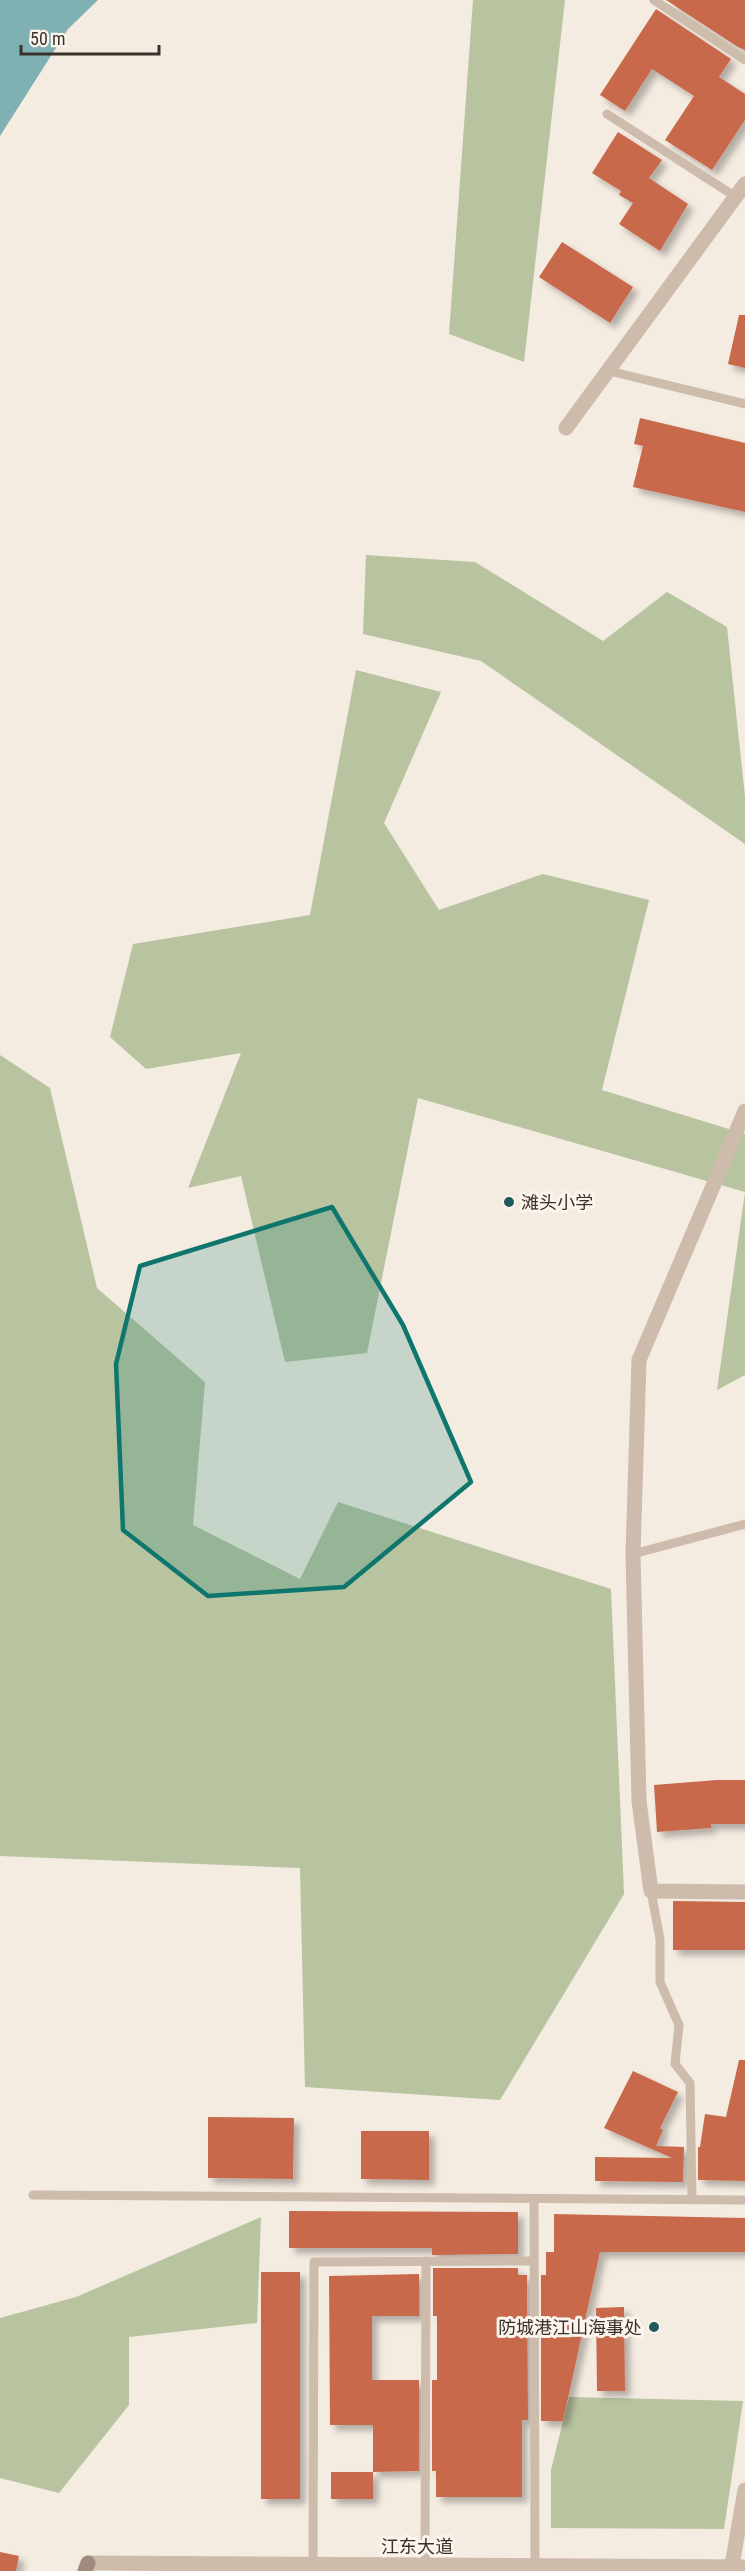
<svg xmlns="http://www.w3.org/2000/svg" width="745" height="2571" viewBox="0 0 745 2571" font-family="'Roboto Condensed','Noto Sans SC',sans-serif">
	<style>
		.green { fill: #b8c4a0 }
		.water { fill: #7fb0b2 }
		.building { fill: #c8694b; filter: url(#shadow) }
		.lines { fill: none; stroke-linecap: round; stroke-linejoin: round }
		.service { stroke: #cdbbac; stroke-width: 9 }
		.minor { stroke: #cdbbac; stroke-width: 15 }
		.tertiary { stroke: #cdbbac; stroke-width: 15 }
		.secondary { stroke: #a18a7d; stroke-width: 15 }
		.marked { fill: #0f766e; fill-opacity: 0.2; stroke: #0f766e; stroke-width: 4.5; stroke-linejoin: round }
		.poi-dot { fill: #1f5a5e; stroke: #fbf5ee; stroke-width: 2 }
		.labels { text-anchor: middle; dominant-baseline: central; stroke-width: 6; stroke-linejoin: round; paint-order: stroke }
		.poi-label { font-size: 18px; fill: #3b302b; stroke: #fbf5ee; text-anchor: start }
		.street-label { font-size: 18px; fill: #3b302b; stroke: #fbf5ee }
	</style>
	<defs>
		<filter id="shadow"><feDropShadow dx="5.5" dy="5.5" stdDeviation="3" flood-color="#0004"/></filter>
	</defs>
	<rect width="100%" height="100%" fill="#f4ebe1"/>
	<!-- green -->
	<path class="green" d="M473,0H565L524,362L449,334Z
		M366,555L475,562L603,641L667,592L727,627L745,797V844L481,661L363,634Z
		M356,670L441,692L384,823L439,910L543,874L649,900L602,1090L745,1134V1375L717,1390L745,1192L418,1098L367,1353L285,1362L241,1176L188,1188L241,1053L146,1069L110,1037L133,944L310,915Z
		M0,1055L50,1088L97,1288L205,1382L193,1525L300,1579L338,1502L611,1589L624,1894L500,2100L305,2087L300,1868L0,1856Z
		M261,2217L257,2323L129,2337V2405L59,2493L0,2478V2318L76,2297Z
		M569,2397L743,2401L724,2529L551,2528V2470Z"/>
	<!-- water -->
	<path class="water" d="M0,0H98L68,29L0,136Z"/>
	<!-- building -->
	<path class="building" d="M666,0H745V50L738,47Z
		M656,9L731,59L719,77L745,94V120L712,170L665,140L694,96L652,69L625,111L600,95Z
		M618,132L662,160L649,178L688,204L660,251L619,224L633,203L619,195L621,191L592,173Z
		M562,242L633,287L610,323L539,277Z
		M739,315H745V368L728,364Z
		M640,418L745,443V512L633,487L643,446L634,444Z
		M717,1780H745V1824H711V1828L657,1832L654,1785Z
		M673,1901L745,1902V1950H673Z
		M739,2060H745V2181L698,2180V2147H700L705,2114L726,2117Z
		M633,2071L678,2092L660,2128L663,2130L656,2146L684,2147L683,2182L595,2181V2157L672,2158L604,2128Z
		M208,2117L294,2118L293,2179L208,2178Z
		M361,2131H429V2180L361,2179Z
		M289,2211L518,2212V2254L432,2255V2248H289Z
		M554,2214L745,2218V2252H600L563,2421H541V2275H546V2252H554Z
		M433,2268H518V2275H527L528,2420H522V2497H436V2471H432V2380H437V2316H433Z
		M261,2272H300V2499H261Z
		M419,2274V2316H372V2380H419V2471L373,2472V2425H330L329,2276Z
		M624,2307L625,2391H597L596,2308Z
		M331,2472H373V2499H331Z
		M0,2552L19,2556L16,2571H0Z"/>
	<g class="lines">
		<!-- service -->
		<path class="service" d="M654,0L745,60
			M607,114L736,197
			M609,371L745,404
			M633,1554L745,1524
			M651,1891L660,1939V1982L679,2025L675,2064L690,2083L692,2200
			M33,2195L745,2200
			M534,2200L535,2566
			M313,2564L314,2262L534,2261
			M425,2565L426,2261"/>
		<!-- minor -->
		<path class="minor" d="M566,428L745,184
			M745,1111L639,1360L633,1554L639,1801L651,1891L745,1892"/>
		<!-- tertiary -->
		<path class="tertiary" d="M88,2563L745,2567
			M731,2571L745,2490"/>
		<!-- secondary -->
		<path class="secondary" d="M85,2571L88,2563"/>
	</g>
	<!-- marked area -->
	<path class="marked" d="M332,1207L403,1325L471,1482L344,1587L208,1596L123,1530L116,1364L140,1266Z"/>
	<!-- markers -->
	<g class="poi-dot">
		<circle cx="509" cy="1202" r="6"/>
		<circle cx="654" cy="2327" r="6"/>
	</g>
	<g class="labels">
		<!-- poi labels -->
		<g class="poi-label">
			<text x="521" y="1202">滩头小学</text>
			<text x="642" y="2327" text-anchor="end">防城港江山海事处</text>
		</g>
		<!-- street labels -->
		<g class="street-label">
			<text x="417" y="2546">江东大道</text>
		</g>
	</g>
	<!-- scale -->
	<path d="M21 45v9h138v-9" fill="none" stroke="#3b302b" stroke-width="3"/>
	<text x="30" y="45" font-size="18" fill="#3b302b" stroke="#fbf5ee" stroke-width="4.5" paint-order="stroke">50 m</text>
</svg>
